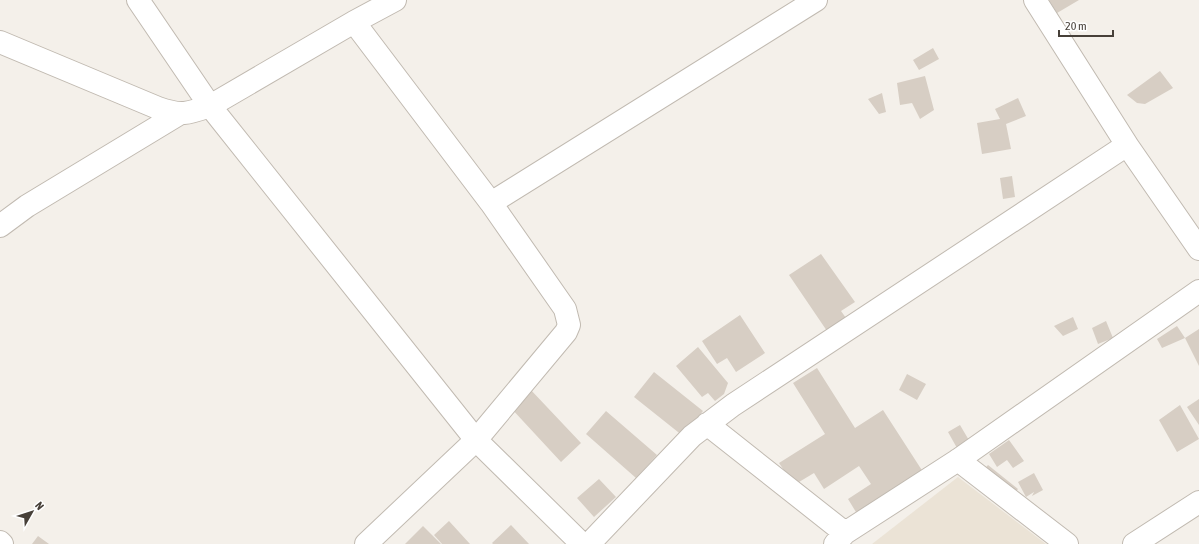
<svg xmlns="http://www.w3.org/2000/svg" width="1199" height="544" viewBox="0 0 1199 544" font-family="'Asap Condensed',sans-serif">
	<style>
		.education { fill: #ebe3d6 }
		.building { fill: #d7cec4 }
		.lines { fill: none; stroke-linecap: round; stroke-linejoin: round }
		.minor-casing { stroke: #c1bab1; stroke-width: 24 }
		.minor { stroke: #fff; stroke-width: 22 }
	</style>
	<rect width="100%" height="100%" fill="#f4f0ea"/>
	<!-- education -->
	<path class="education" d="M958,477L1046,544H872Z"/>
	<!-- building -->
	<path class="building" d="M1049,0H1079L1057,13Z
		M933,48L939,59L919,70L913,60Z
		M1160,71L1173,88L1145,104L1137,103L1127,95Z
		M925,76L934,110L920,119L912,103L900,105L897,83Z
		M882,93L886,112L879,114L868,99Z
		M1018,98L1026,116L1006,124L1011,149L982,154L977,123L1000,119L995,109Z
		M1012,176L1015,197L1003,199L1000,178Z
		M821,254L855,302L841,311L846,318L827,331L789,275Z
		M740,315L765,353L736,372L727,358L717,364L702,341Z
		M1073,317L1078,329L1063,336L1054,326Z
		M1106,321L1113,338L1098,344L1092,328Z
		M1177,326L1185,338L1162,348L1157,339Z
		M1199,329V366L1185,338Z
		M698,347L728,383L724,394L715,401L708,393L702,397L676,366Z
		M817,368L855,428L883,410L925,475L859,517L848,499L871,484L859,466L824,489L814,473L794,485L779,463L825,434L793,383Z
		M654,372L703,411L683,436L634,397Z
		M907,374L926,384L917,400L899,390Z
		M529,388L581,443L561,462L510,407Z
		M1199,399V425L1187,407Z
		M1180,405L1199,439L1177,452L1159,420Z
		M606,411L657,455L636,478L586,434Z
		M960,425L970,442L957,448L948,432Z
		M1009,440L1024,461L1013,468L1007,460L997,467L989,454Z
		M988,465L1018,489L1011,498L981,473Z
		M1034,473L1043,490L1032,496L1034,492L1026,497L1018,482Z
		M599,479L616,497L594,517L577,498Z
		M449,521L470,544H442L434,535Z
		M511,525L529,544H493L492,543Z
		M423,526L441,544H405Z
		M38,536L49,544H32Z"/>
	<g class="lines">
		<defs>
			<path id="minor" d="M138,0L210,106L476,440L582,544
				M354,22L491,203L565,309L569,325L566,332L476,440L366,544
				M0,42L158,108C181,116 187,114 210,106L354,22L395,0
				M1127,145L1199,249
				M491,203L816,0
				M0,226L27,206L179,114
				M707,424L845,533
				M958,460L1067,544
				M0,542L2,544
				M589,544L692,436L733,405L1127,145L1035,0
				M835,544L845,533L958,460L1199,291
				M1134,544L1199,502"/>
		</defs>
		<!-- minor casing -->
		<use href="#minor" class="minor-casing"/>
		<!-- minor -->
		<use href="#minor" class="minor"/>
	</g>
	<!-- north arrow -->
	<g transform="translate(32 512) rotate(51)" stroke="#ffffff" stroke-width="3" paint-order="stroke">
	<path d="M0-3L7 15L0 10L-7 15Z" fill="#474039"/>
	<text y="-6" font-size="11" font-weight="bold" text-anchor="middle" fill="#474039">N</text>
	</g>
	<!-- scale -->
	<path d="M1059 30v6h54v-6" fill="none" stroke="#474039" stroke-width="2"/>
	<text x="1065" y="30" font-size="12" fill="#474039" stroke="#ffffff" stroke-width="3" paint-order="stroke">20 m</text>
</svg>
